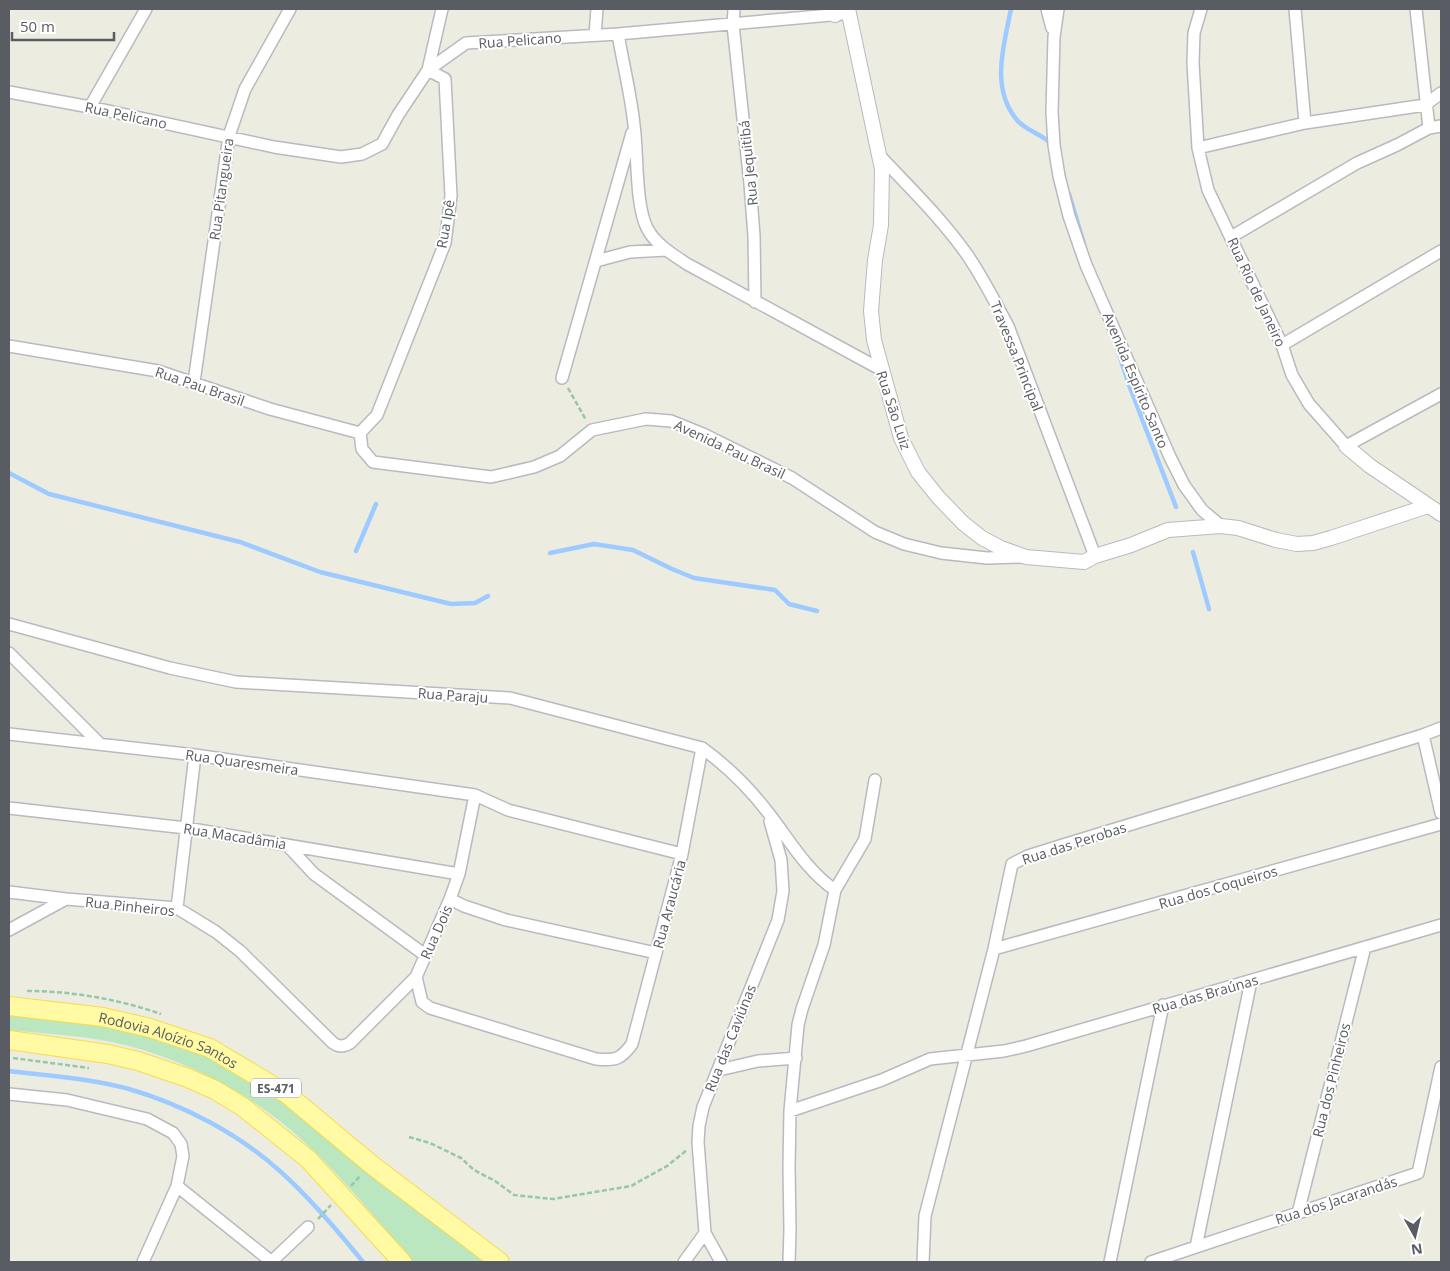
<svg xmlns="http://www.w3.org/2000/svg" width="1450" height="1271" viewBox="0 0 1450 1271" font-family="'Open Sans',sans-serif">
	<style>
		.green { fill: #bae7bf }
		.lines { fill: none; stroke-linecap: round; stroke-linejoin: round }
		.stream { stroke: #9ecbff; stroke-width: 4.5 }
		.minor-casing { stroke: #b8bac0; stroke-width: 14 }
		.tertiary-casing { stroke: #b8bac0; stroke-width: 16 }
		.primary-casing { stroke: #f9db4d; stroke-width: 20 }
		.path { stroke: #93c8a8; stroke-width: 2.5; stroke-dasharray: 5 2.5; stroke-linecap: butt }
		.minor { stroke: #fff; stroke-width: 11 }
		.tertiary { stroke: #fff; stroke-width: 14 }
		.primary { stroke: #fffaa3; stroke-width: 18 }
		.labels { text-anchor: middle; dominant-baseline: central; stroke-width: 4; stroke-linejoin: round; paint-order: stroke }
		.shield { fill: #fff; stroke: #8b8d91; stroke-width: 1 }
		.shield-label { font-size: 12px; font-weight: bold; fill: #595c62 }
		.street-label { font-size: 14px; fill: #595c62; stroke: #fff }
	</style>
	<rect width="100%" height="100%" fill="#edece0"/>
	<!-- green -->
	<path class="green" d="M9,1012L78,1019L159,1037L212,1058L262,1087L301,1115L483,1262H413C383,1227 353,1190 320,1157C268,1104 201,1065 129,1046C90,1036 49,1034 9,1030Z"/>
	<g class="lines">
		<!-- stream -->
		<path class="stream" d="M1011,9C1004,45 990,88 1017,120C1026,131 1042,134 1051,144
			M1069,194L1084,244
			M1118,351L1129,385L1176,507
			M9,473L49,494L240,542L320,572L451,604L475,603L488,596
			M356,551L376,504
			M1193,552L1209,609
			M550,553L594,544L633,550L672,569L694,578L775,590L789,604L817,611
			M9,1071C48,1076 90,1078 129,1089C184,1105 239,1134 281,1172C311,1199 338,1231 363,1262"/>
		<defs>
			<path id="minor" d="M734,9L733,25L750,184L754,236L755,302
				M1047,9L1052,28
				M1058,9L1054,37L1052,112L1054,145L1059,176L1069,216L1086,265L1170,457L1184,485L1202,510L1221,526
				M1201,9L1194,33L1193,63L1198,148L1208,190L1282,345L1292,375L1309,404L1346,446L1441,394
				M1295,9L1305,123
				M1416,9L1429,128
				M618,34C623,64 631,95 634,125C638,153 635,204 647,228C655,244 672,254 687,264L880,369
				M595,35L597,9
				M428,70L442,9
				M9,92L90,107L274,147L341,157L362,154L382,144L398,115L428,70L466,43L618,34L842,14
				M90,107L146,9
				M1198,148L1305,123L1425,105L1441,93
				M880,156C910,188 943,220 968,256C983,278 995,302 1008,326L1095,556
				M1231,237L1357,163L1397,145L1429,128L1441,126
				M596,261L630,252L666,250
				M1282,345L1441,251
				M9,346L158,371L270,409L360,433
				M562,378L632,133
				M194,382L229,136L245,89L290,9
				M360,433L362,449L373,462L491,477L534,467L560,456L592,430L646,419L671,421L703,434L792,478L875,532L904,544L941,553L987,558L1021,557
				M360,433L377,415L445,243L451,196L445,79L428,70
				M9,624L170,668L236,682L510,698L702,748C727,766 751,790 770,815C790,841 807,871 835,890
				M9,653L100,744
				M9,734L195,755L475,795L508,810L682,854
				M1423,735L1441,813
				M9,808L186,828L459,874
				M287,845L314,874L425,955
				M9,892L66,899L177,908L216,932L240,951L333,1043C339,1047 343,1047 350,1043L416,977L450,899L459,874L475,795
				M450,899L464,906L506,920L656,953
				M177,908L195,755
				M9,930L66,899
				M994,949L1441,824
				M416,977L422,1002L430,1008L596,1059C616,1061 621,1059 632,1044L682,854L702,748
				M719,1070L758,1061L796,1058
				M9,1094L67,1100L147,1119L173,1133L181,1144L183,1156L177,1186L143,1262
				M790,1111L882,1080L930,1059L1004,1051L1026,1046L1441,925
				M177,1186L272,1262
				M1298,1213L1365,947
				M705,1233L721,1262
				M1196,1247L1251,981
				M271,1262L308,1227
				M684,1262L705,1233L698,1142L699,1126L703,1107L778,920L783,891L781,860L770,821
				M789,1262L790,1230L789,1167L790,1111L798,1025L802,1009L824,945L835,890L865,839L875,780
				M923,1262L925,1216L994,949L1012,864L1028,856L1063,845L1423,735L1441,728
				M1110,1262L1163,1005
				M1151,1262L1418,1173L1441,1067"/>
			<path id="tertiary" d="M834,9L835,15
				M848,9L882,169L881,225L875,260L871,311L874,340L901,438L918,472L938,497L963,523L982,538L1001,548L1026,557L1084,562L1095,556L1131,545L1168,530L1221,526L1238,528L1276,540L1297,544L1313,543L1331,538L1428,506
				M1346,446L1370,466L1441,514"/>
			<g id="primary">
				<path id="s1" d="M9,1006L103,1017L150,1028L210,1048L287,1094L372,1165L500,1262"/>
				<path d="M9,1040L108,1054L138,1061L188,1078L215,1090L243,1107L308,1159L402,1262"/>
			</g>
		</defs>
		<!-- minor casing -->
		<use href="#minor" class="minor-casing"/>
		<!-- tertiary casing -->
		<use href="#tertiary" class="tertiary-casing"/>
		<!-- primary casing -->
		<use href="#primary" class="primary-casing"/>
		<!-- path -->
		<path class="path" d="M568,388L586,420
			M27,991C71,991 118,999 161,1014
			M13,1058L89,1068
			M409,1137L430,1143L461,1158L474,1170L495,1181L514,1195L553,1199L631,1186L667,1166L687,1150
			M351,1186L361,1175
			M318,1219L331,1205"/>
		<!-- minor -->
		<use href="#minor" class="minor"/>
		<!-- tertiary -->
		<use href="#tertiary" class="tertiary"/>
		<!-- primary -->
		<use href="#primary" class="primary"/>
	</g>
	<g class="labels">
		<!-- shield labels -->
		<rect class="shield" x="251" y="1078.5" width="50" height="19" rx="4"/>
		<g class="shield-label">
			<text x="276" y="1088">ES-471</text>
		</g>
		<!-- street labels -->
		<g class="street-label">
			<text transform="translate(520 40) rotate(-4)">Rua Pelicano</text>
			<text transform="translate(126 115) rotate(12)">Rua Pelicano</text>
			<text transform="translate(748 163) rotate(-96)">Rua Jequitibá</text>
			<text transform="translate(221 189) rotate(-82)">Rua Pitangueira</text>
			<text transform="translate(445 224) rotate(-80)">Rua Ipê</text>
			<text transform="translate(1257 292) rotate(65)">Rua Rio de Janeiro</text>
			<text transform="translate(1017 356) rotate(68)">Travessa Principal</text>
			<text transform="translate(1136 380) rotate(67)">Avenida Espírito Santo</text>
			<text transform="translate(200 386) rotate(19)">Rua Pau Brasil</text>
			<text transform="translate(894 410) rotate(72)">Rua São Luiz</text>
			<text transform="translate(730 449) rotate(25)">Avenida Pau Brasil</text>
			<text transform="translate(453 695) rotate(4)">Rua Paraju</text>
			<text transform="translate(242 762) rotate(8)">Rua Quaresmeira</text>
			<text transform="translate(235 836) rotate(9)">Rua Macadâmia</text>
			<text transform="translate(1074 843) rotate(-18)">Rua das Perobas</text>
			<text transform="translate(1218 887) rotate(-16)">Rua dos Coqueiros</text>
			<text transform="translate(669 904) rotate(-75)">Rua Araucária</text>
			<text transform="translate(130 906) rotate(6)">Rua Pinheiros</text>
			<text transform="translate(436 932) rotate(-66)">Rua Dois</text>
			<text transform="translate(1205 994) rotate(-16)">Rua das Braúnas</text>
			<text transform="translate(730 1038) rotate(-68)">Rua das Caviúnas</text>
			<text stroke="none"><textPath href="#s1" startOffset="164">Rodovia Aloízio Santos</textPath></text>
			<text transform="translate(1331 1080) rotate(-76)">Rua dos Pinheiros</text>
			<text transform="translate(1336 1200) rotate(-18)">Rua dos Jacarandás</text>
		</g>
	</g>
	<!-- border -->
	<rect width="1450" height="1271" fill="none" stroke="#595c62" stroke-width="20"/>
	<!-- north arrow -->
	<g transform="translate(1415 1236) rotate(172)" stroke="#ffffff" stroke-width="4" paint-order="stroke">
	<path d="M0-4L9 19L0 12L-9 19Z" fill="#595c62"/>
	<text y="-8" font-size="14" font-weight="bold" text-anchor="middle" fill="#595c62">N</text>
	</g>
	<!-- scale -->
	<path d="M12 32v8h102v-8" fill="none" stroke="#595c62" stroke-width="2.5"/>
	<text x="20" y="32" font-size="15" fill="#595c62" stroke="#ffffff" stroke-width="4" paint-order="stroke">50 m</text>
</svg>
